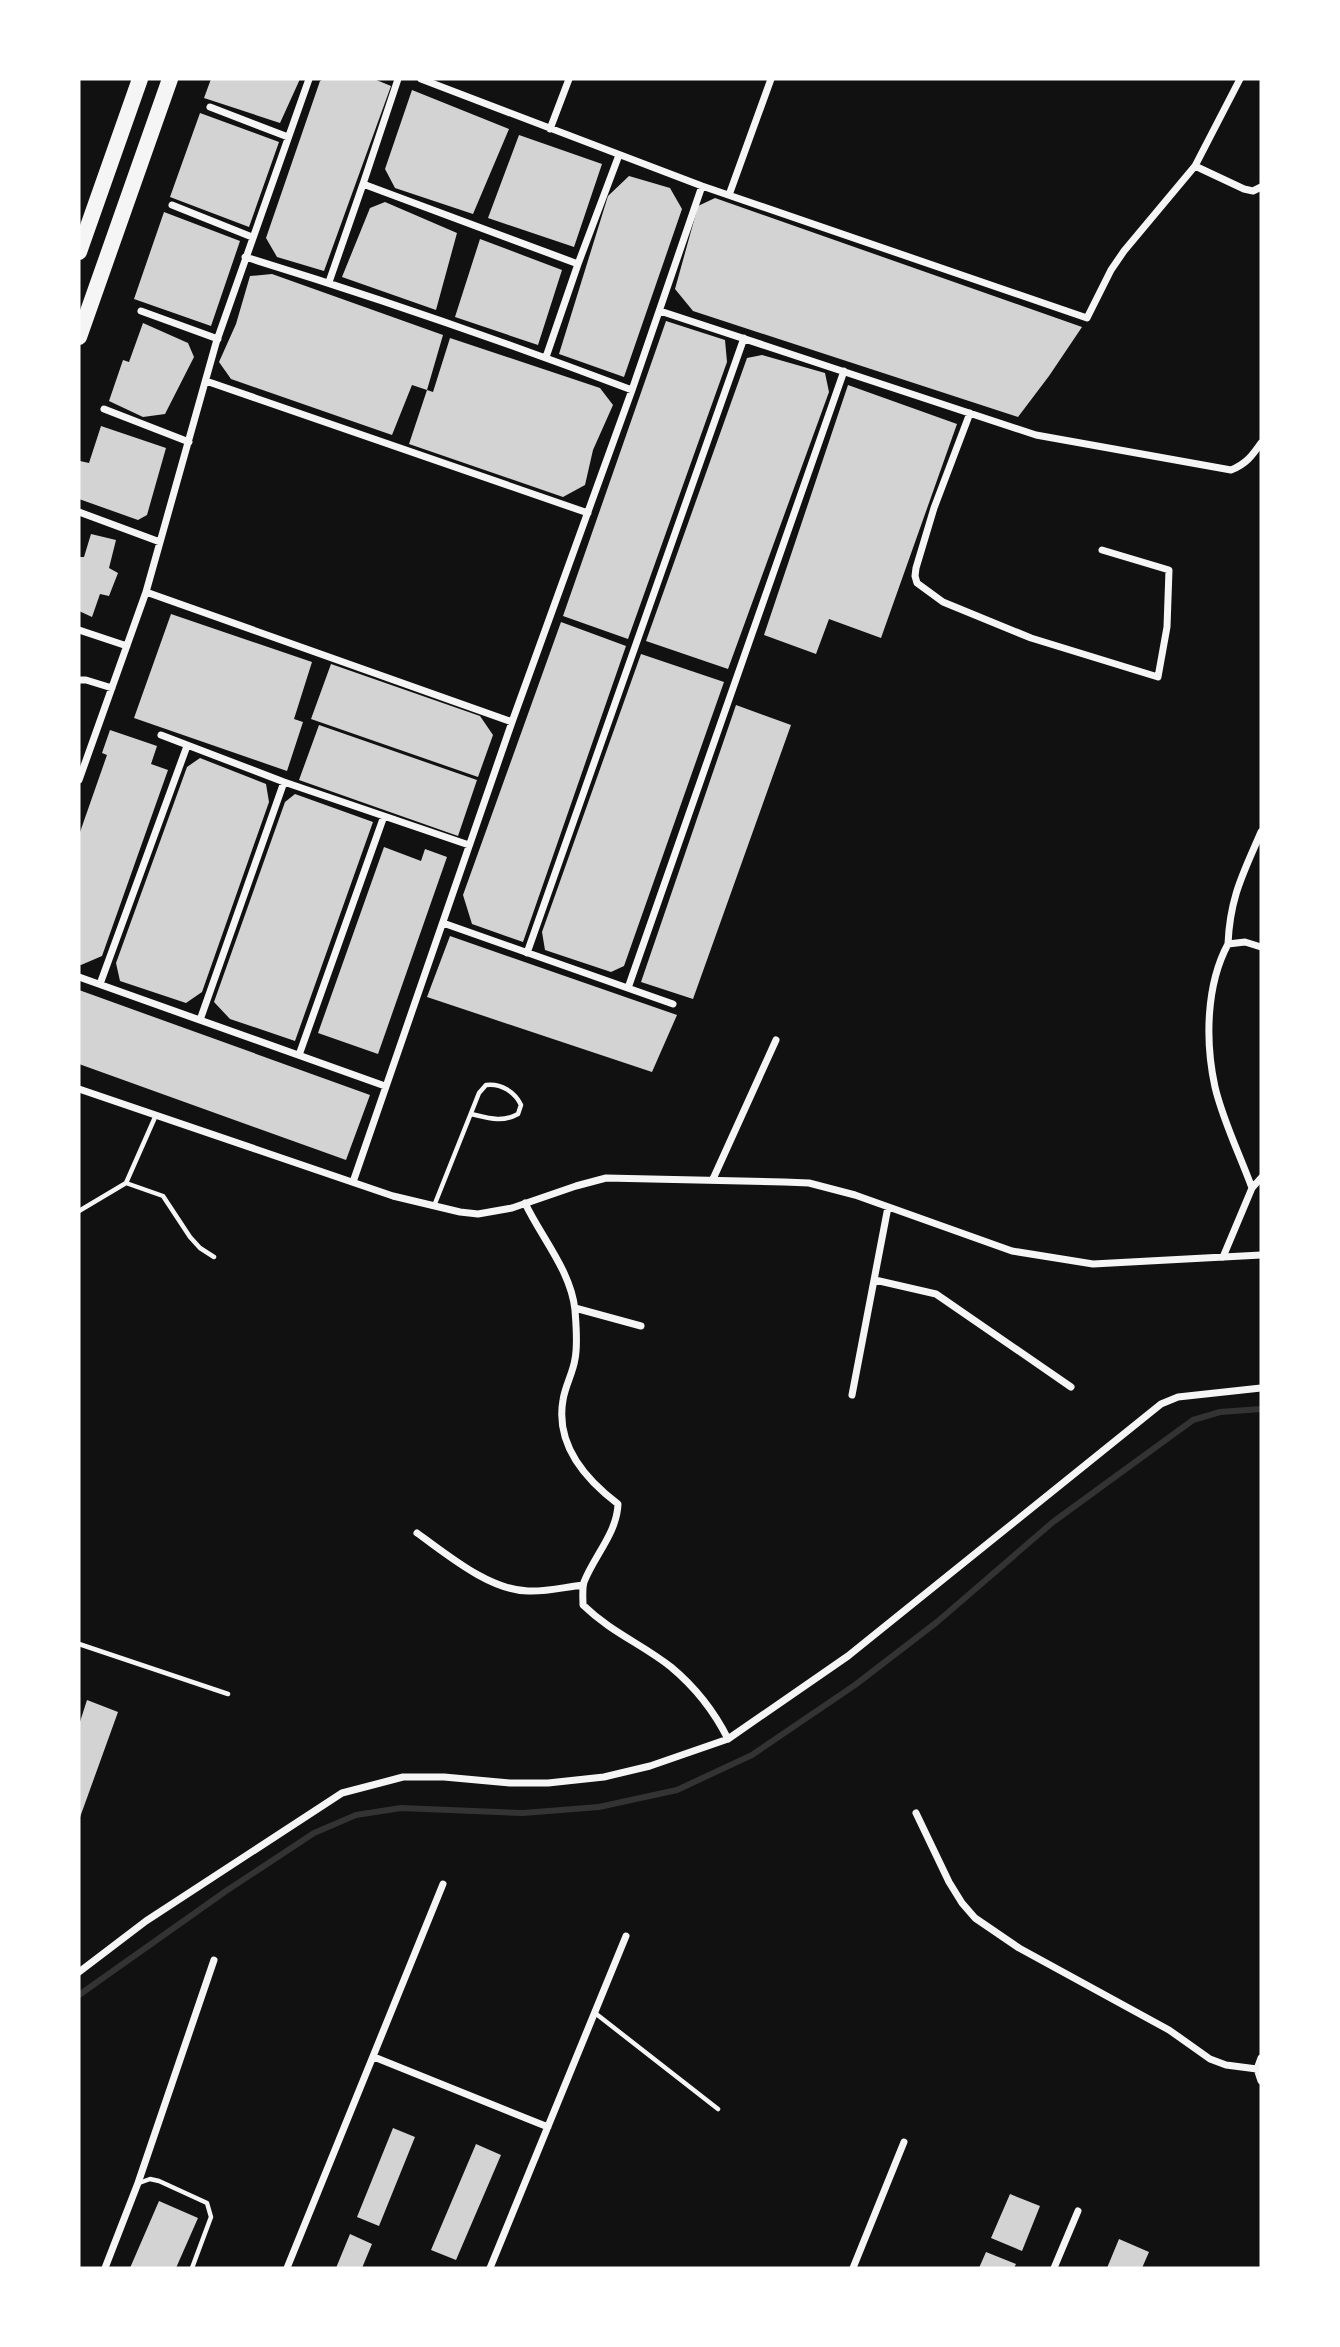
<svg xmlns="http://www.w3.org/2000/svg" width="1340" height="2347" viewBox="0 0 1340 2347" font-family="Figtree,sans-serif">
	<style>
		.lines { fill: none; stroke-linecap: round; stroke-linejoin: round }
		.stream { stroke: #333; stroke-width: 6 }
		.building { fill: #d3d3d3 }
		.service { stroke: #f5f5f5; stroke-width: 4.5 }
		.minor { stroke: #f5f5f5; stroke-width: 7 }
		.trunk { stroke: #f5f5f5; stroke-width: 16 }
	</style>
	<rect width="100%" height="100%" fill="#111"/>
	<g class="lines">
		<!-- stream -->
		<path class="stream" d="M79,1995L226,1891L314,1833L356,1815L401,1808L523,1813L599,1807L677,1790L752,1755L855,1685L937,1622L1053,1522L1193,1420L1220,1412L1261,1409"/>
	</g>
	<!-- building -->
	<path class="building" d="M211,79H300L280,123L204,98Z
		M324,79H374L391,86L324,271L277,257L266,238L320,81Z
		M412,90L509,129L473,214L395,188L385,169Z
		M200,113L279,142L249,227L170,197Z
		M519,135L602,164L574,247L488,218Z
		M629,176L670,188L682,209L624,377L559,354L608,196Z
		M715,198L1082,327L1049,376L1018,417L693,311L675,289L698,206Z
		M385,202L457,233L436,310L342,277L370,208Z
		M164,212L240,241L211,326L134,299Z
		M480,239L562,270L538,345L455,317Z
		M272,274L443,335L427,390L433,392L450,338L600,388L613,405L593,450L585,485L563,497L409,444L427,390L412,385L392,435L231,379L219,362L236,324L250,276Z
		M666,321L725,340L727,362L628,639L563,616Z
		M143,323L188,343L194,357L165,414L143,417L109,401L123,360L129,362Z
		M762,355L825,373L829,392L728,669L646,641L747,358Z
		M848,385L957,424L881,638L829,619L816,654L764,635Z
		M101,426L166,448L147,515L138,520L79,499V463L80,461L89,463Z
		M91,534L116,540L109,568L118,573L109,596L100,594L92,617L79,611V557H84Z
		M171,614L312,662L294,719L303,722L287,771L134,718Z
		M561,622L626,646L523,942L472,924L463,895Z
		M641,654L724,682L624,966L611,972L545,950L542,932Z
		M331,664L480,716L493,735L478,777L311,719Z
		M736,705L791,725L693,999L641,982Z
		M319,725L477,780L458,836L299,780Z
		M110,730L157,746L151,764L168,770L102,956L81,965L79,964V835L107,755L102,753Z
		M200,758L266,784L269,802L202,992L186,1003L120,981L116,963L187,767Z
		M295,794L373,822L295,1041L230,1019L214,1002L285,802Z
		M384,847L421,861L425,849L447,857L378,1054L318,1033Z
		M450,936L677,1015L652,1072L427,997Z
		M79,990L370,1095L346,1160L79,1064Z
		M87,1700L118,1712L79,1820V1725Z
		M393,2128L415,2137L379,2226L357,2217Z
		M476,2144L501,2155L456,2260L431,2250Z
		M1010,2194L1040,2206L1022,2251L991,2238Z
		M159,2201L198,2218L176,2268H130Z
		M350,2234L372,2244L362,2268H336Z
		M1119,2239L1149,2252L1142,2268H1107Z
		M986,2252L1016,2264L1014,2268H979Z"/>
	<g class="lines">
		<!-- service -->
		<path class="service" d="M126,1183L163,1196L190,1237L200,1248L214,1257
			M434,1206L479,1093L486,1085C501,1083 515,1092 521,1105L518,1114C502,1123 488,1118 471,1114
			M79,1211L126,1183L156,1115
			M79,1644L228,1694
			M595,2013L718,2109
			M139,2183L150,2179L159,2181L207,2203L211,2217L192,2268"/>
		<!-- minor -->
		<path class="minor" d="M421,79L702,186L1087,318L1111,270L1124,251L1195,166L1240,79
			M210,107L288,137
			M550,129L569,79
			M1195,166L1244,189L1253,191L1261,187
			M363,184L398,79
			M729,195L771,79
			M172,205L252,237
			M245,257C376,297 505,342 632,390
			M578,264L619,155
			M329,282L363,184L578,264L546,357
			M141,311L218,339
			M660,311L1036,435L1231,470C1246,464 1252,456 1261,443
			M206,381L588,513
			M104,409L189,442
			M970,413L934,508L916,568L915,576L917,583L943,602L1031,638L1158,677L1167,627L1169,570L1102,550
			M79,512L160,542
			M146,592L512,722
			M79,630L127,646
			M79,680H86L112,688
			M161,735L284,782L469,845
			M79,780L146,592L216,343L309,79
			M443,923L673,1004
			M1228,944C1230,897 1243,874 1261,832
			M527,953L744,338
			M79,977L385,1086
			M100,984L187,746
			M628,988L844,371
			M200,1020L284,782
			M299,1055L384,816
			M79,1089L393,1196L460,1212L478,1214L512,1208L576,1186L606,1178L784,1182L809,1183L855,1195L1012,1251L1093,1264L1261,1255
			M713,1179L776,1040
			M353,1182L512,722L632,390L702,186
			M1252,1188L1261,1178
			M525,1203C541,1237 571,1271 575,1310C576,1325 578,1344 575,1359C573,1373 565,1386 563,1400C555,1445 585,1479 618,1504C617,1533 594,1556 584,1582C582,1589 583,1598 583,1605C612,1633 642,1644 671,1667C695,1687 714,1711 728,1739
			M1223,1257L1252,1188C1240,1155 1223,1121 1215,1087C1205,1041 1206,985 1228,944L1245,942L1261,947
			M875,1280L936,1294L1071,1387
			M575,1308L641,1326
			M852,1395L888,1207
			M417,1533C448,1555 489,1590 528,1591C546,1592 565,1587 583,1585
			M916,1813L949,1882L962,1903L975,1918L1019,1948L1169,2030L1210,2059L1226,2065L1257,2069
			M79,1972L146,1921L342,1793L403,1777H444L510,1783H548L604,1777L650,1766L728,1739L848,1656L1161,1404L1178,1397L1261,1388
			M374,2057L548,2127
			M1261,2058L1257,2069L1261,2081
			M105,2268L138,2183L214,1960
			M287,2268L443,1884
			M490,2268L626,1936
			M853,2268L904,2142
			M1054,2268L1078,2211"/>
		<!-- trunk -->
		<path class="trunk" d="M79,252L140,79
			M79,337L170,79"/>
	</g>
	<!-- border -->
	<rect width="1340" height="2347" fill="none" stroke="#ffffff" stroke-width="161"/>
</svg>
